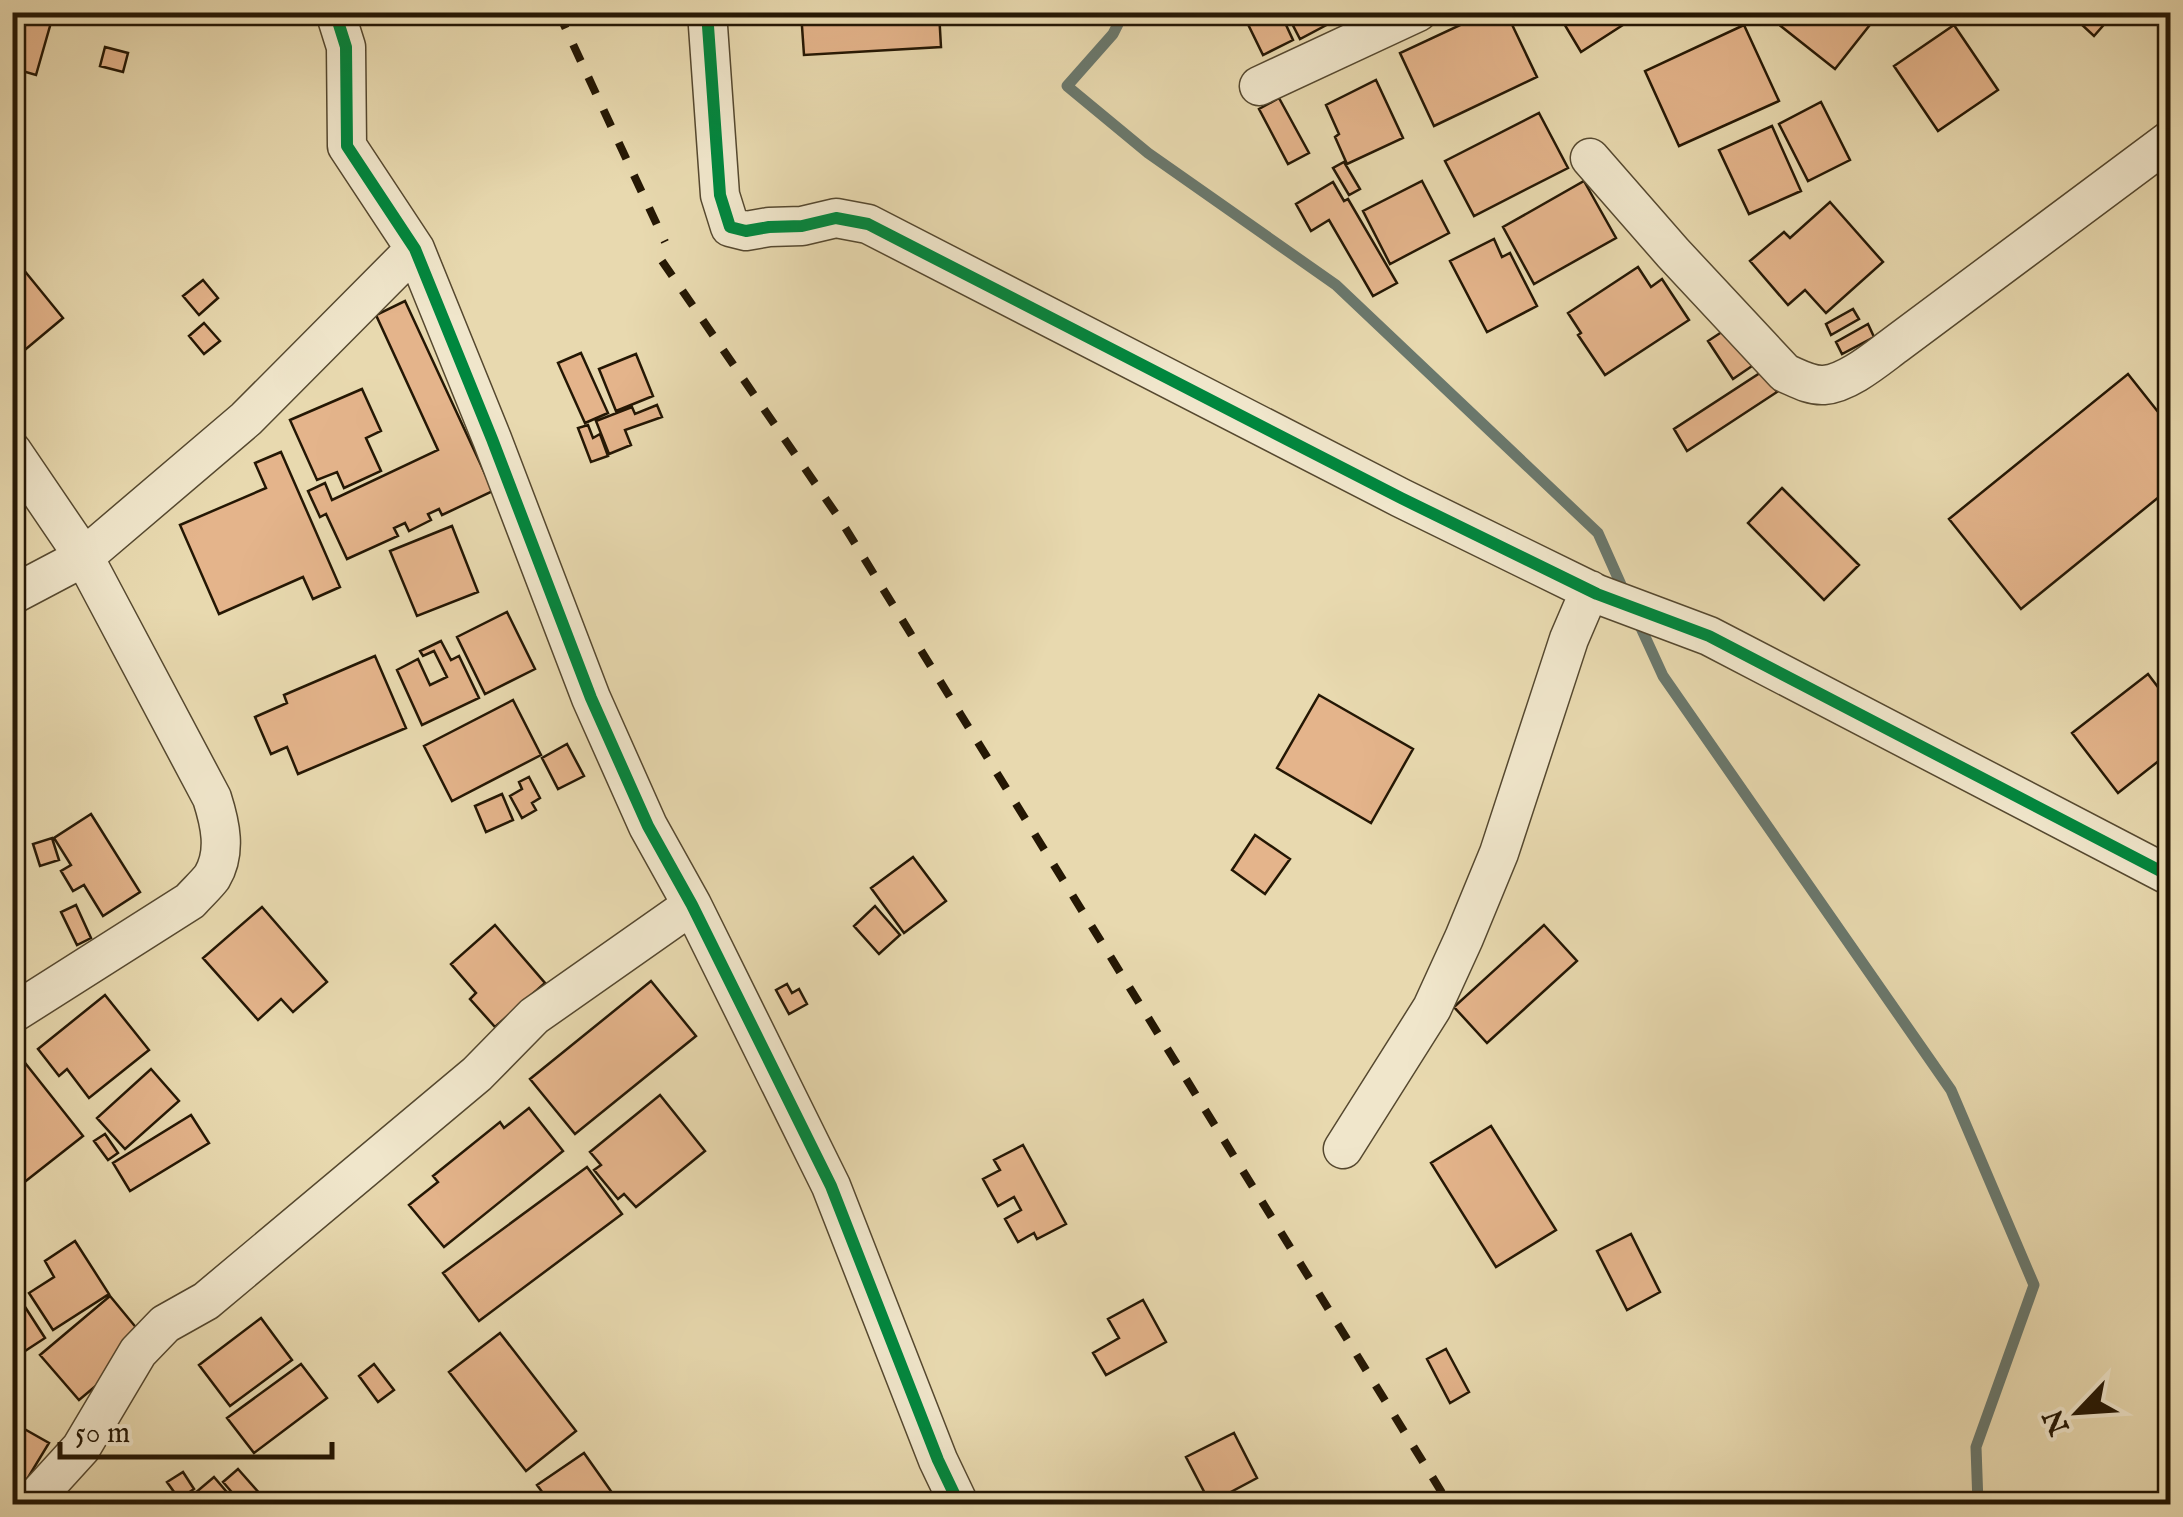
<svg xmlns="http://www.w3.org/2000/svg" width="2183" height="1517" viewBox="0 0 2183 1517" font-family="'IM FELL English',serif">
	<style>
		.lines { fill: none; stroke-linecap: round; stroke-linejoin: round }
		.stream { stroke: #6a786d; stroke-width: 11 }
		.building { fill: #e4b48b; stroke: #241704; stroke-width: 2.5 }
		.street-casing { stroke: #55482f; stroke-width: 41 }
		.street { stroke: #f0e6cb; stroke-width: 38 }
		.rail { stroke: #241704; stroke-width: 8; stroke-dasharray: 18 18; stroke-linecap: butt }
		.cycleway-casing { stroke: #f0e6cb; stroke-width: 19 }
		.cycleway { stroke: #00873e; stroke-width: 12 }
	</style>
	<rect width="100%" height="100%" fill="#e8d9af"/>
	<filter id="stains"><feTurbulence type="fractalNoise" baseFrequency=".002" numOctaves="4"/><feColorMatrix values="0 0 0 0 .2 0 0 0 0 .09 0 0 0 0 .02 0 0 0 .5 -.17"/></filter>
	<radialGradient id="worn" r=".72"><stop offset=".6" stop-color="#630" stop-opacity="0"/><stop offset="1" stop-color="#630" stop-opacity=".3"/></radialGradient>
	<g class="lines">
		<!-- stream -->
		<path class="stream" d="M1124,12L1113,34L1067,86L1148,153L1336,285L1598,533L1626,596
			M1636,617L1663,676L1951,1090L2034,1285L1976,1447L1978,1504"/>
	</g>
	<!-- building -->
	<path class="building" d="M12,12H54L36,75L12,68Z
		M801,12H939L941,47L804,55Z
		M1242,12H1280L1293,40L1263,55Z
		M1286,12H1351L1300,39Z
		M1488,12H1506L1537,77L1434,126L1400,53Z
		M1557,12H1643L1581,52Z
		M1777,12H1861L1873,21L1835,69L1777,23L1782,16Z
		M2068,12H2115L2094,36Z
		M1744,25L1779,101L1679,146L1645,71Z
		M1954,25L1998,90L1938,131L1894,66Z
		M105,47L128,53L123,72L100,66Z
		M1376,80L1403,138L1347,164L1335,137L1339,134L1326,105Z
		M1279,98L1309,153L1288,164L1259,109Z
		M1821,102L1850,160L1808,181L1779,124Z
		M1539,113L1568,168L1474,216L1445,161Z
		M1772,126L1801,191L1749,214L1719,150Z
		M1344,162L1360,189L1349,195L1333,168Z
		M1422,181L1449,233L1390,264L1363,211Z
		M1584,181L1616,238L1534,284L1503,227Z
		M1333,182L1344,201L1348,199L1397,283L1373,296L1329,220L1311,231L1296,204Z
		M1830,202L1883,262L1826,313L1805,290L1788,305L1750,261L1784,232L1790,238Z
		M1494,239L1502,257L1510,253L1537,306L1487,332L1450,261Z
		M1638,267L1651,287L1662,279L1689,320L1605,375L1578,335L1581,333L1568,313Z
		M23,269L63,318L20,354L12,344V277Z
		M203,280L218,298L199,315L183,296Z
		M405,301L493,491L442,515L439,509L428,514L431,520L409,531L405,523L394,528L398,536L347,559L326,514L320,517L308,491L325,483L332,500L438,450L376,315Z
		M1853,309L1859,319L1831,335L1826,324Z
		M204,323L220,341L204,354L189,336Z
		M1734,324L1758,362L1733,379L1708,341Z
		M1868,324L1874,337L1842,354L1836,342Z
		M581,353L608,413L585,423L558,363Z
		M636,354L653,396L616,411L599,369Z
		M1763,371L1777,392L1687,451L1674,429Z
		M2128,374L2170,427V488L2021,609L1949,519Z
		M362,389L381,431L366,438L381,471L344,488L337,472L317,480L290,420Z
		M657,405L662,417L625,430L631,445L609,454L596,421L632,407L635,414Z
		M588,425L593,438L600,434L608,456L591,462L578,428Z
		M281,452L340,587L313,599L303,577L219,614L180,525L266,488L255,463Z
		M1782,488L1859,565L1824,600L1748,523Z
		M452,526L478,592L417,616L390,551Z
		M507,612L535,669L485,694L457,637Z
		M441,641L451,660L459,656L479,698L422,725L397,670L418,659L430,685L447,677L434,651L423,656L420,651Z
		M375,656L406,728L298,774L287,747L271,754L255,717L287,703L284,695Z
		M2148,674L2170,703V752L2118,793L2072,733Z
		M1319,695L1413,749L1371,823L1277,768Z
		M513,700L541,755L452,801L424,746Z
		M567,744L584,776L558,789L542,758Z
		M529,777L540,798L532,803L536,810L522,818L510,796L522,789L519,782Z
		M502,794L513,820L486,832L475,806Z
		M91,814L140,892L103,916L84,885L73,891L61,871L71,865L54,838Z
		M1255,835L1290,859L1265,894L1232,870Z
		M52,838L59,860L40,866L33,844Z
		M913,857L946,901L904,933L871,888Z
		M76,905L91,938L77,945L61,912Z
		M875,906L900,935L879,954L854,926Z
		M262,907L327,982L293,1012L281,999L258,1020L203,958Z
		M495,925L545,983L495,1027L470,999L476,993L451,964Z
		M1544,925L1577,961L1487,1043L1454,1007Z
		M651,981L696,1036L575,1134L530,1079Z
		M787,984L792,993L799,989L807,1004L789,1014L776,990Z
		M105,995L149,1050L89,1098L67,1069L59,1076L38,1049Z
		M18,1054L83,1136L22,1184L12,1173V1058Z
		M151,1069L179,1101L125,1149L97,1118Z
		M660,1095L705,1151L636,1207L624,1194L618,1199L594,1170L601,1165L590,1152Z
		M529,1108L563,1151L444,1247L409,1205L438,1182L433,1176L500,1122L504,1128Z
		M191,1115L209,1143L130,1191L113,1163Z
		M1491,1126L1556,1230L1496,1267L1431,1163Z
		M105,1134L118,1153L108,1160L94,1141Z
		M1023,1145L1066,1224L1037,1239L1034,1233L1018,1242L1005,1219L1021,1210L1014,1197L998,1206L983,1179L1000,1170L994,1160Z
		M587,1167L622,1214L479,1321L443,1273Z
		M1631,1234L1660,1292L1627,1310L1597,1251Z
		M75,1241L109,1294L53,1330L29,1293L54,1277L45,1261Z
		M18,1296L45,1338L25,1351L12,1332V1299Z
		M110,1296L148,1342L79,1400L40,1355Z
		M1143,1300L1166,1342L1106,1375L1093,1353L1119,1338L1108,1319Z
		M261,1318L292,1360L230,1406L199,1365Z
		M500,1333L576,1431L526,1471L449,1372Z
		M1446,1349L1469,1392L1450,1403L1427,1359Z
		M301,1364L327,1398L254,1453L227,1418Z
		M374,1364L394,1390L378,1402L359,1376Z
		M12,1422L49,1443L12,1504Z
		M1234,1433L1257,1478L1210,1503L1186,1457Z
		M584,1453L620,1504H551L537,1485Z
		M238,1469L269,1504H242L223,1482Z
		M183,1472L194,1489L179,1499L167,1482Z
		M214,1477L237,1504H193L188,1499Z"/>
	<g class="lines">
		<defs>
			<path id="street" d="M335,12L346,47L347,146L415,249L492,439L591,698L648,826L692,905L831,1186L938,1460L959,1504
				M707,12L720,195L730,227L746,231L769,227L802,226L836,218L868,224L1401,498L1597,594L1709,636L2170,876
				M1259,86L1418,12
				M1590,158L1673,253L1785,373C1797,378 1810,386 1824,385C1848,383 1876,359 1895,345L2170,140
				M12,451L84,557L212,798C220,823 227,852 212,877C206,885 197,893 190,901L12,1014
				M12,595L84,557L246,419L415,249
				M1343,1149L1432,1008L1464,938L1499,853L1569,639L1590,590
				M30,1504L81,1448L138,1352L165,1324L206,1301L477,1074L534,1016L692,905"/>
		</defs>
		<!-- street casing -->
		<use href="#street" class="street-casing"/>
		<!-- street -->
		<use href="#street" class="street"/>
		<!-- rail -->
		<path class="rail" d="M558,12L665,242
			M662,261L841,521L1449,1504"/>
		<defs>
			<path id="cycleway" d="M335,12L346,47L347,146L415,249L492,439L591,698L648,826L692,905L831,1186L938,1460L959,1504
				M707,12L720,195L730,227L746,231L769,227L802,226L836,218L868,224L1401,498L1597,594L1709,636L2170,876"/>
		</defs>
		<!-- cycleway casing -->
		<use href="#cycleway" class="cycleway-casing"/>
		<!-- cycleway -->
		<use href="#cycleway" class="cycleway"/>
	</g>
	<!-- margin -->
	<rect width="2183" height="1517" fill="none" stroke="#e8d9af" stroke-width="50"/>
	<rect x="15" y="15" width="2153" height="1487" fill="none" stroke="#241704" stroke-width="5"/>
	<rect x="25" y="25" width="2133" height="1467" fill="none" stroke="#241704" stroke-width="2.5"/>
	<!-- north arrow -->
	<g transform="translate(2078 1412) rotate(245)" stroke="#f0e6cb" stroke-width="8" paint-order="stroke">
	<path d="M0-8L18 38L0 25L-18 38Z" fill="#241704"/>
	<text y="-15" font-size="28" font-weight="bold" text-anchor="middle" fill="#241704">N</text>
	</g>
	<!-- scale -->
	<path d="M60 1442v15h272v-15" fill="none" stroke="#241704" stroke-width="5"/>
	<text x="75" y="1442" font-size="30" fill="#241704" stroke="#f0e6cb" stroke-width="8" paint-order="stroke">50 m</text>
	<rect width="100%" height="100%" filter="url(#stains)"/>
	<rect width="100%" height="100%" fill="url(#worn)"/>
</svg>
